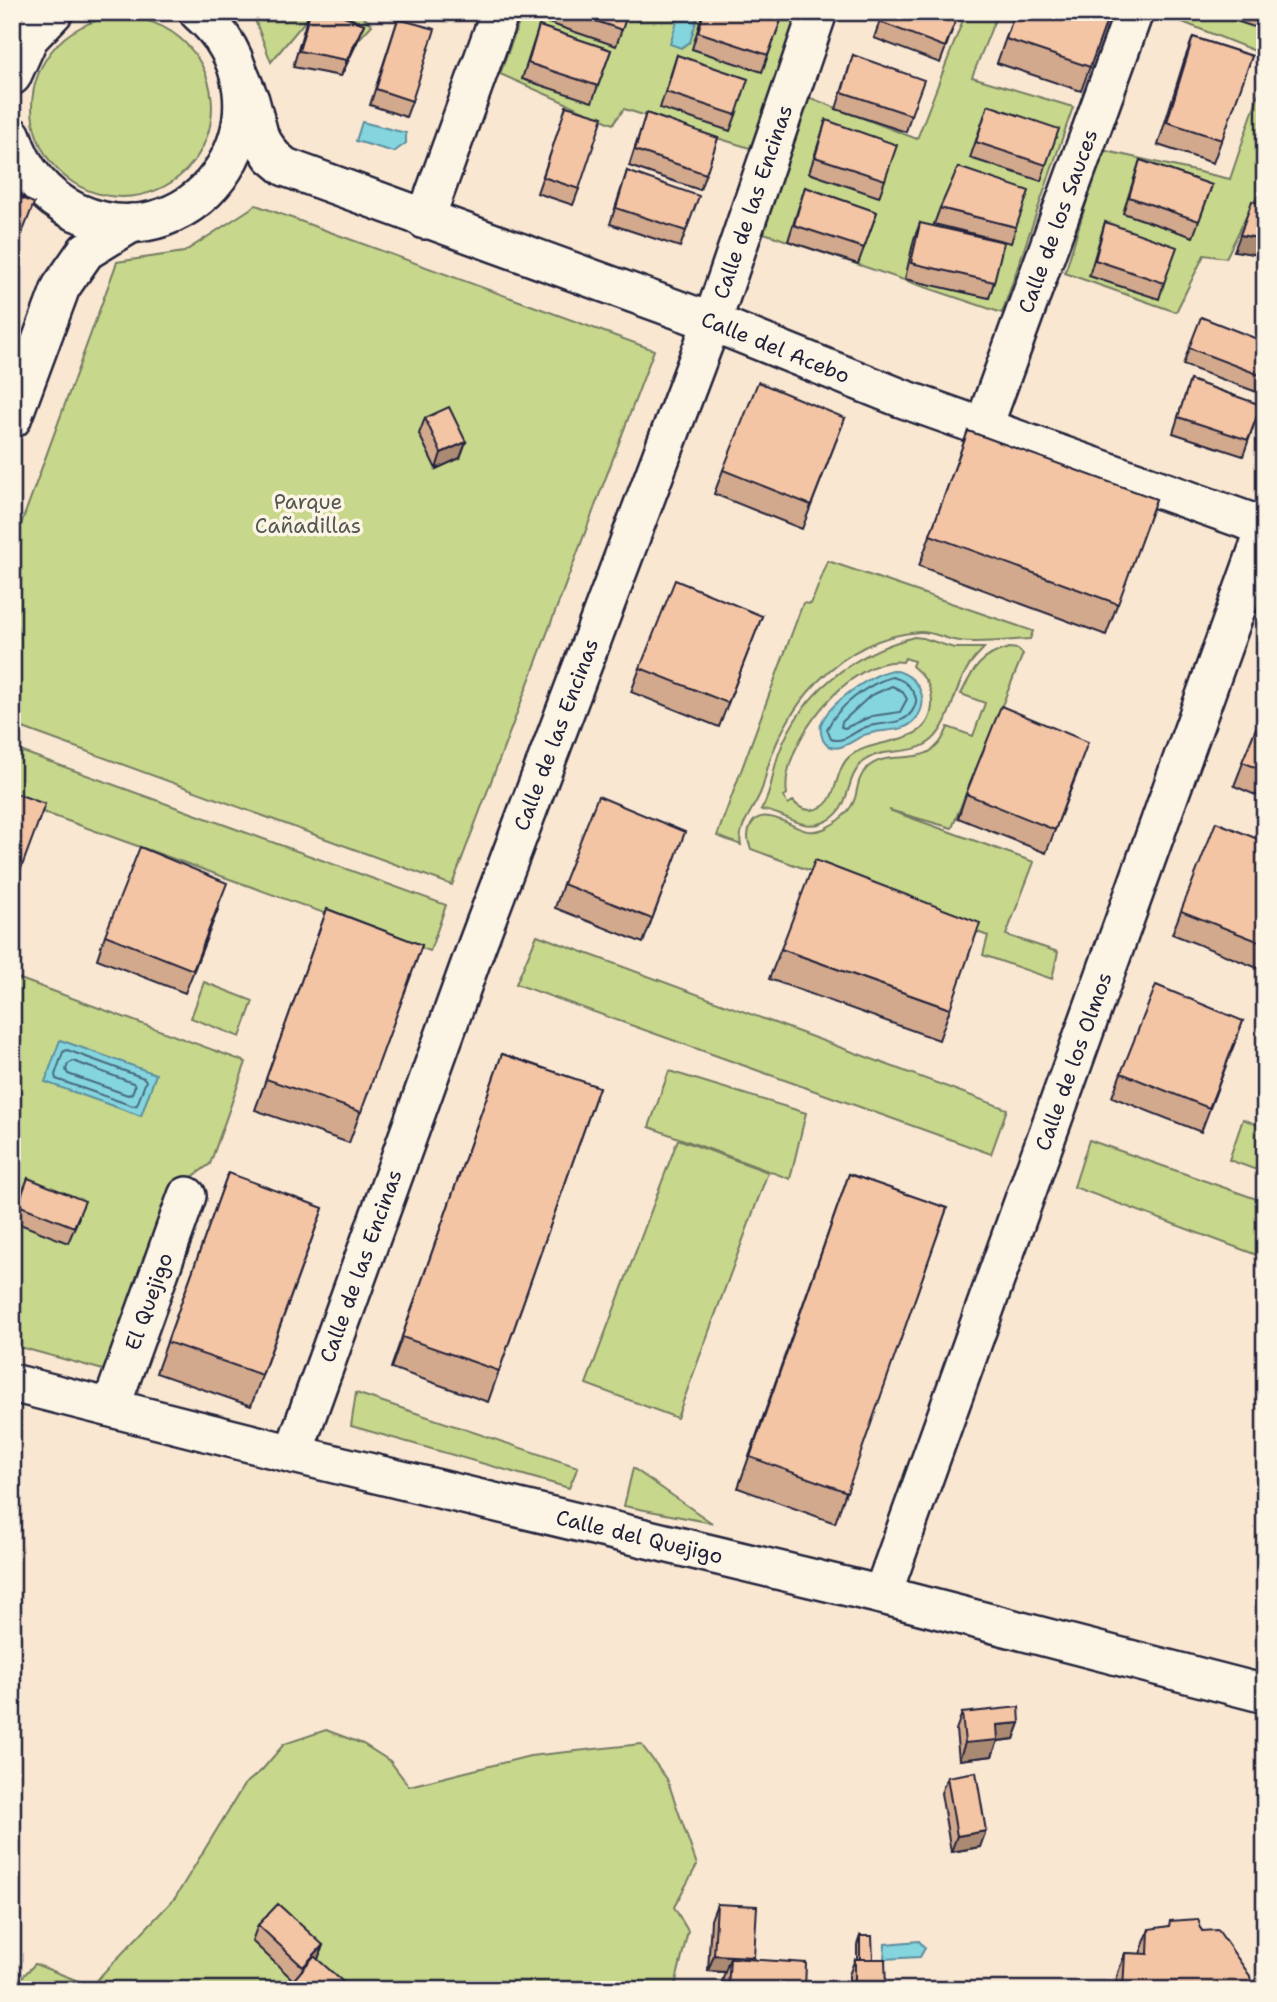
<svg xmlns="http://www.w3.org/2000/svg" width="1277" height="2002" viewBox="0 0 1277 2002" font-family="'Shantell Sans',sans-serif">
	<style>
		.green { fill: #c7d78b; stroke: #747c63; stroke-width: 2; fill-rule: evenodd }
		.water { fill: #84d5de; stroke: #5d8d9d; stroke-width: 2 }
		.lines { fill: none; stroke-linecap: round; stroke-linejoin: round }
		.shore { stroke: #496a7c; stroke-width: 2 }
		.minor-casing { stroke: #22223b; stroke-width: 42 }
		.minor { stroke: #fcf5e5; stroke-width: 37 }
		.wall { fill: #d2a98d; stroke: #22223b; stroke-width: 2 }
		.shaded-wall { fill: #ab8a73; stroke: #22223b; stroke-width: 2 }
		.building { fill: #f4c5a4; stroke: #22223b; stroke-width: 2 }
		.labels { text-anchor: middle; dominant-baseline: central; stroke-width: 7; stroke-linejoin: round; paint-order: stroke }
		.street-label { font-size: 21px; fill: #22223b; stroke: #fcf5e5 }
		.park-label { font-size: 21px; fill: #545853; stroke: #fcf5e5 }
	</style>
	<rect width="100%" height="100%" fill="#fae7d2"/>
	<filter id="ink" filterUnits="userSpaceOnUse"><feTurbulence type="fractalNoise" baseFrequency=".0143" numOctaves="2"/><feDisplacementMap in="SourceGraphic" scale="14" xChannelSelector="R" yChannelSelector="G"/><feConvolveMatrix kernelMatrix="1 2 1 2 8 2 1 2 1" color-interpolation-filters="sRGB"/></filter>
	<g filter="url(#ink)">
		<!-- green -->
		<path class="green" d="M252,12H358L372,25L358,40L306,20L271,62Z
			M523,12H805L756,150L624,109L613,124L500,74Z
			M966,12H998L972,77L1073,107L1002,313L764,233L803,95L917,139Z
			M1265,12V55L1160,13V12Z
			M32 107a90 90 0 1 1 180 0a90 90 0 1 1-180 0Z
			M1265,75V202L1255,199L1226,258L1204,255L1176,312L1065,273L1102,150L1230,179Z
			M256,205L654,350L452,885L12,724V549L117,262L184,252Z
			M828,561L1033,631L1030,639C1009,640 980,644 960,641C946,640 933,631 919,632C840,638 780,708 764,782C760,804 736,824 741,845L717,836L803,603L811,604Z
			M914,637L923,638L954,648H984C978,655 971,661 967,669C953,691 951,723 932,740C911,758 881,745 862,763C843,781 853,812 822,823C800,831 783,811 761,810C772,793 772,772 779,753C801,693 853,653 914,637ZM905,658L914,661L912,666C924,676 932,686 932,702C933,749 875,735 849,757C832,772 840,808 811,810C803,810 798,807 793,801L788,804L783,797L787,794C779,745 852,654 903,662Z
			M1009,648L1018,649L1023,654L952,828L889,810L1034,862L1006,935L1058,952L1052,979L983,955L988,936L751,849C744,834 750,813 770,817C791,820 803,839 826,828C838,822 851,811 855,798C858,787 858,777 867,768C891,745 931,775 948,727L973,736L985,703L961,694C973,669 981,655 1009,648Z
			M12,748L446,905L430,951L12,801Z
			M537,935L1007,1109L991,1154L516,984Z
			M12,976L246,1062L210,1164L177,1188L107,1371L12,1345Z
			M204,982L253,1001L240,1037L191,1018Z
			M669,1071L806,1113L790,1179L649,1127Z
			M1243,1119L1263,1127L1259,1140L1265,1143V1173L1229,1160Z
			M678,1139L768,1172L677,1418L586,1384Z
			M1089,1140L1265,1202V1258L1074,1187Z
			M356,1393L578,1467L569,1488L351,1426Z
			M633,1468L712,1523L624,1506Z
			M326,1730L363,1744L390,1761L409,1786L530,1756L641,1744L667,1779L697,1865L674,1907L688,1931L674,1990H14L12,1987L35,1964L91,1986L175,1898L244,1785L262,1770L284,1744Z"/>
		<!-- water -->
		<path class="water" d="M680,12H699L690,42L681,48L670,44Z
			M362,122L406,133V143L394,152L356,141Z
			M892,670C916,673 933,699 915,720C902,735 877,727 860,737C850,743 832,756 823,740C821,735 820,729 821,724C829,703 870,675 892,670Z
			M60,1040L156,1074L141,1116L45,1082Z
			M919,1941L925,1948L920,1957L884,1959L885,1944Z"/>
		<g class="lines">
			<!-- shore -->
			<path class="shore" d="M892,677C902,679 908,683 913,692C917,698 917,701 914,708C905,727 884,721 866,727C854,731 844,744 831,739L827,729C837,707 869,683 892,677Z
				M892,686L902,691L907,699L900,712L872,716L845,728L841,727L842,722L870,696Z
				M67,1050L144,1078L146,1081L137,1105L133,1106L56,1079L55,1075L63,1052Z
				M73,1061L133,1083L135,1086L132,1093L128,1095L68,1074L66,1070L68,1064Z"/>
			<defs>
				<g id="minor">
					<path id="s1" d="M238,71L250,100L260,138L272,156L285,167L712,322L901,398L1265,527"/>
					<path d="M12,76L29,38L54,12"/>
					<path d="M12,136C22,169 44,197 76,212C202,268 305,104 198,12"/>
					<path d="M425,220L500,12"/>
					<path d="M12,419L61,287L86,251L132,223"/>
					<path id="s2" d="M983,428L1134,12"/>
					<path id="s3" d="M12,1383L293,1454L882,1595L1265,1694"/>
					<path id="s4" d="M111,1407L187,1196"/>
					<path id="s5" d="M293,1454L477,945L712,322L818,12"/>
					<path id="s6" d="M882,1595L1265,529"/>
				</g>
			</defs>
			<!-- minor casing -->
			<use href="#minor" class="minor-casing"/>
			<!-- minor -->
			<use href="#minor" class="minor"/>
		</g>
		<!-- wall -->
		<path class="wall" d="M309,12H334L364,24L358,40L341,76L293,67Z
			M549,12H628L616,46L546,22Z
			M703,12H759L781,20L762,72L692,49Z
			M883,12H959L940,63L874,38Z
			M1015,12H1110L1081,91L997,63Z
			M1209,12H1265V25L1263,30Z
			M398,19L412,101L406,117L370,105Z
			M539,26L611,50L592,102L522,79Z
			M1193,37L1252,56L1213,163L1158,145L1184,61Z
			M677,55L736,115L730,131L660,108Z
			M853,55L911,115L906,132L836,109Z
			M988,105L1046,165L1041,181L970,158Z
			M646,113L718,138L700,190L629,166Z
			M826,120L885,180L879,197L809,173Z
			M561,123L579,189L573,205L537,193Z
			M1140,160L1212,185L1193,237L1123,213Z
			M627,171L686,231L680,247L610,224Z
			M805,187L877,212L858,264L788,241Z
			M940,208L1016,227L1011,243L934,224Z
			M1105,222L1164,283L1159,299L1089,276Z
			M920,223L994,282L989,298L905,279L914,239Z
			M1265,342V395L1183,365L1189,348Z
			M1190,380L1261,405L1243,456L1173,433Z
			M425,418L460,458L436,469L419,434Z
			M845,418L802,529L714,494L723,470Z
			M968,431L1156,499L1106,635L919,566Z
			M762,616L719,727L631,692L640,668Z
			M1265,706V799L1234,786Z
			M1080,766L1046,853L958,818L966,794Z
			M1265,842V958L1260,969L1172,934L1181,911Z
			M676,856L643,943L555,908L563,884Z
			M219,907L185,993L97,959L105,935Z
			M327,909L422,945L349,1143L255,1110Z
			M781,949L950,1009L939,1040L769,979Z
			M1243,1021L1201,1132L1112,1097L1121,1073Z
			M502,1054L599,1087L488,1402L391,1368Z
			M228,1173L323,1208L251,1406L156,1373Z
			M849,1174L947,1208L835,1523L738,1488Z
			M28,1178L79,1217L68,1243L12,1221Z
			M962,1713L1020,1723L1014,1739L998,1741L992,1756L959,1760L956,1730Z
			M947,1777L980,1847L951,1852L941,1793Z
			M717,1904L754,1957L753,1960L805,1990H721L722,1982L725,1972L708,1971L711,1920Z
			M258,1925L323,1945L318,1959L293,1980L252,1941Z
			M1149,1929L1202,1931L1252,1990H1116L1117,1976L1125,1953L1140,1954Z
			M860,1936L873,1959L886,1990H849V1975L855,1959H857V1945Z"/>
		<!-- shaded-wall -->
		<path class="shaded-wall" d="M364,24L358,40L341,76L347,60Z
			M1240,235L1265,239V256L1234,251Z
			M466,442L460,458L436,469L441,453Z
			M1020,1723L1014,1739L998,1741L992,1756L959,1760L965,1743L997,1725Z
			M986,1831L980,1847L951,1852L957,1836Z
			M323,1945L317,1962L297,1983L303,1967Z
			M714,1955L754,1957L748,1973L730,1958L725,1972L708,1971Z"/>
		<!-- building -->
		<path class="building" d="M310,12H334L364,24L347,60L299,51Z
			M570,12H628L622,30Z
			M704,12H759L781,20L768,55L698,32Z
			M883,12H959L945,47L880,22Z
			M1015,12H1110L1090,67L1006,39Z
			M398,19L435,29L412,101L376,89Z
			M539,26L611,50L598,86L528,63Z
			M1193,37L1252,56L1222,140L1167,122Z
			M677,55L748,79L736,115L666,92Z
			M853,55L924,80L911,115L842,92Z
			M988,105L1059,129L1046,165L976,142Z
			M566,106L603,117L579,189L543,177Z
			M646,113L718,138L706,174L635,150Z
			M826,120L897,145L885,180L815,157Z
			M1140,160L1212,185L1199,221L1129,197Z
			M958,167L1029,191L1016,227L940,208Z
			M627,171L699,196L686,231L616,208Z
			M805,187L877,212L864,248L794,225Z
			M12,194L34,203L12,259Z
			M1252,201L1265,205V239L1240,235Z
			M1105,222L1177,247L1164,283L1095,260Z
			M920,223L1004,242L994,282L911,263Z
			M1201,317L1265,342V377L1189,348Z
			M1190,380L1261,405L1248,440L1178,417Z
			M758,382L845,418L811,505L723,470Z
			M449,407L466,442L441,453L425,418Z
			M968,431L1156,499L1118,604L930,535Z
			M675,580L762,616L728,703L640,668Z
			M1001,706L1088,742L1055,830L966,794Z
			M1265,706V771L1242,762Z
			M12,792L45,804L12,893Z
			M598,796L685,832L652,919L563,884Z
			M1216,822L1265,842V944L1181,911Z
			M140,847L227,883L193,970L105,935Z
			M815,860L980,923L950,1009L781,949Z
			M327,909L422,945L361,1112L266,1079Z
			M1156,985L1243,1021L1209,1108L1121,1073Z
			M502,1054L599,1087L499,1371L402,1337Z
			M228,1173L323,1208L262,1375L167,1342Z
			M849,1174L947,1208L847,1492L750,1457Z
			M28,1178L85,1201L74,1227L18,1205Z
			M1019,1707L1020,1723L997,1725L998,1740L965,1743L962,1713Z
			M976,1772L986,1831L957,1836L947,1777Z
			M278,1904L323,1945L303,1967L258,1925Z
			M717,1904L757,1906L754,1957L714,1955Z
			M1198,1919L1202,1931L1218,1930L1250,1976L1252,1990H1123L1125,1953L1148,1954L1149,1929L1169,1926L1170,1921Z
			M860,1936H872L873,1959H860Z
			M314,1956L352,1990H285Z
			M730,1958L806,1963L805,1990H728Z
			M855,1959H885L886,1990H855Z"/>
	</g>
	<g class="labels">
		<!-- street labels -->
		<g class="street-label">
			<text stroke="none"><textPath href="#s5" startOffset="1334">Calle de las Encinas</textPath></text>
			<text stroke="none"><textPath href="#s2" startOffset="220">Calle de los Sauces</textPath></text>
			<text stroke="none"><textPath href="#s1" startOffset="632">Calle del Acebo</textPath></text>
			<text stroke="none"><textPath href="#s5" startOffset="766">Calle de las Encinas</textPath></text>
			<text stroke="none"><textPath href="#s6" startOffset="567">Calle de los Olmos</textPath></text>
			<text stroke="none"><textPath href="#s5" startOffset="200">Calle de las Encinas</textPath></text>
			<text stroke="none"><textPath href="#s4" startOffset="112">El Quejigo</textPath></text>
			<text stroke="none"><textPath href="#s3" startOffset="646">Calle del Quejigo</textPath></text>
		</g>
		<!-- park labels -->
		<g class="park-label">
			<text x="308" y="502">Parque<tspan x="308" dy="24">Cañadillas</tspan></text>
		</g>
	</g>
	<!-- margin -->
	<rect width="1277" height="2002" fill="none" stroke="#fcf5e5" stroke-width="42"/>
	<rect x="21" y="21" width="1235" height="1960" fill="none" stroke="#22223b" stroke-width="2.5" filter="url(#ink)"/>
</svg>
